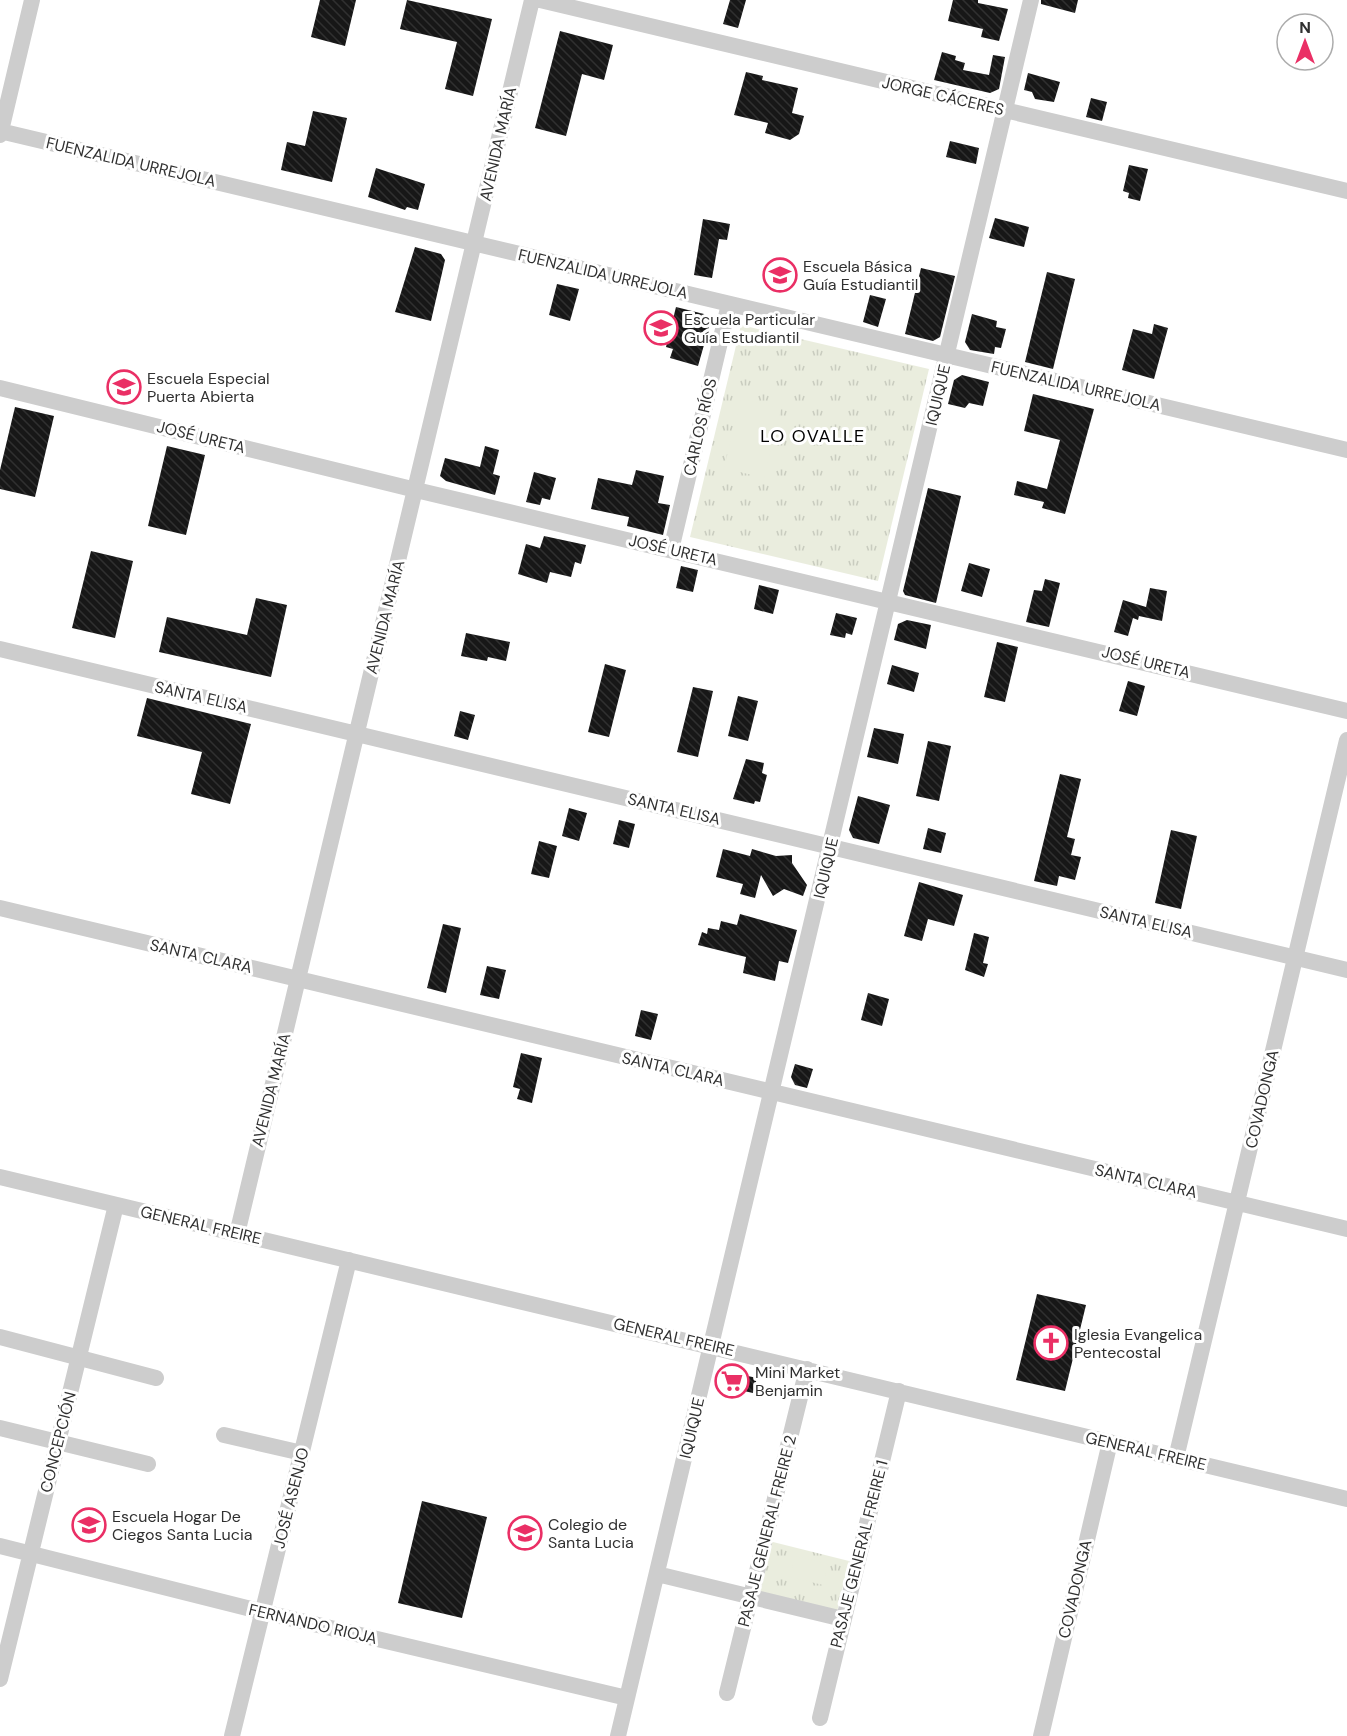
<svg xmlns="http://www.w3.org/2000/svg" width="1347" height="1736" viewBox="0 0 1347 1736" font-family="'DM Sans',sans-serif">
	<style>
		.park { fill: url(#park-tufts) }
		.pitch { fill: #eaedde }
		.building { fill: url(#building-back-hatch) }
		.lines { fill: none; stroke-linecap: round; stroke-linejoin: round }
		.minor { stroke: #cdcdcd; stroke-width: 16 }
		.labels { text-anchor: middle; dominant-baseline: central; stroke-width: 6; stroke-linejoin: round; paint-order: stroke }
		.street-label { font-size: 16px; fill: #303030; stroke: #fff }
		.poi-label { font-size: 16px; fill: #303030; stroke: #fff; text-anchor: start }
		.neighbourhood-label { font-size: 18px; letter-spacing: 1.5px; fill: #000; stroke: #fff }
	</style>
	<defs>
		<pattern id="park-tufts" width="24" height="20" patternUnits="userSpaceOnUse" patternTransform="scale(1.5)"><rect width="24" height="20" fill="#eaedde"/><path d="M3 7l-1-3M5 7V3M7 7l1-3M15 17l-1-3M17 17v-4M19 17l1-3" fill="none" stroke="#c9ccbf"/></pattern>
		<pattern id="building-back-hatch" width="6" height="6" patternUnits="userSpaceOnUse" patternTransform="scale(1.5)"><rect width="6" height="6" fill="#171717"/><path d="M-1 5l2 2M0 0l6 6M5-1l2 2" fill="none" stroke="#303030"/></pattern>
	</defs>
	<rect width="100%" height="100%" fill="#fff"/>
	<!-- park -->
	<path class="park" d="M741,325L929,369L878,581L690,537Z
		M769,1541L849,1561L837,1612L756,1593Z"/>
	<!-- pitch -->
	<path class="pitch" d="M741,399L781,409L764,478L724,468Z
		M795,1556L828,1564L823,1585L790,1577Z"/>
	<!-- building -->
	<path class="building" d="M320,0H356L345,46L311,37Z
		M407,0L492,19L473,96L445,89L457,42L400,29Z
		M730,0H746L738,28L723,24Z
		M953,0H978V3L1008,9L999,41L981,37L983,29L948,21Z
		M1041,0H1078L1075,13L1041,4Z
		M560,31L613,45L604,80L582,74L566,136L535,128Z
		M942,52L956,56L955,60L965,63L963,70L989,75L993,55L1005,57L999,89L990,93L934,80Z
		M746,72L763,76L762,80L798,88L792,113L804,116L799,134L790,140L765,133L768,123L734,115Z
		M1028,73L1060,82L1054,102L1035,99L1032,92L1024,90Z
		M1091,98L1107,102L1102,121L1086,117Z
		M313,111L347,118L332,182L281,170L287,142L305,146Z
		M950,141L979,148L976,164L946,157Z
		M1129,165L1148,169L1140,201L1128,198L1129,193L1123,191Z
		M376,168L425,184L418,210L407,207L405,210L368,197Z
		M995,218L1029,227L1024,247L989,238Z
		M703,219L730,224L727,240L719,239L712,278L694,275Z
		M415,247L441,254L445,260L431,321L395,312Z
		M921,268L955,276L940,337L933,341L905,334Z
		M1047,272L1075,279L1053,369L1025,362Z
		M557,284L579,289L570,321L549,315Z
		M870,295L886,299L878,327L863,322Z
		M676,307L704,314L710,324L698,366L670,358L673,349L666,347Z
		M972,314L997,321L996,327L1006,329L1001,348L995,347L994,354L970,350L965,342Z
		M1154,324L1168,328L1154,379L1122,370L1133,329L1152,334Z
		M962,375L989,382L983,406L969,403L965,408L948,404L954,380Z
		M1033,394L1094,409L1065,514L1042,508L1044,502L1014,495L1017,481L1047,489L1060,440L1024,431Z
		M15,407L54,416L35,497L0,489V470Z
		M167,446L205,455L186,535L148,526Z
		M485,446L499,450L493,474L500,476L495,495L446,481L440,476L445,458L480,467Z
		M636,470L664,476L658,503L670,505L663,535L627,526L629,517L591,509L598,478L632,485Z
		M534,472L556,478L550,500L542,498L540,505L526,502Z
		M928,488L961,496L936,603L905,595L903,591Z
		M544,536L586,545L581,564L575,562L571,577L550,572L547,583L518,574L526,544L540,548Z
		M91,551L133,561L115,638L72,628Z
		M969,563L990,569L982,597L961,591Z
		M681,566L698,570L693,592L676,588Z
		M1045,579L1060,583L1049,627L1026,622L1034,590L1042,591Z
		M759,585L779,590L773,614L754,609Z
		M1150,588L1167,591L1162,621L1139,616L1138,620L1133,618L1128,636L1114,632L1123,600L1146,607Z
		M256,598L287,605L271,677L159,652L167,617L247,635Z
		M836,613L857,618L852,635L846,633L845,638L830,635Z
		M907,620L931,625L926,649L894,640L898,624Z
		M466,633L510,642L506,661L488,657L487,661L461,656Z
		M997,642L1018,647L1005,702L984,697Z
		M605,664L626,670L609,737L588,732Z
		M892,665L919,673L914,692L887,684Z
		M1128,681L1145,686L1137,716L1119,711Z
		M693,687L713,691L698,757L677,752Z
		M738,696L758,701L748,741L728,736Z
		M147,698L251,724L230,804L191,794L202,752L137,736Z
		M460,711L475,715L468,740L454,736Z
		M874,728L904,734L898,764L867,757Z
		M928,741L951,746L939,801L916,796Z
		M746,759L764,763L762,773L767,775L760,802L755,801L754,804L733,799Z
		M1060,774L1081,779L1067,837L1075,839L1071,855L1081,857L1075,880L1059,876L1057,886L1034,881Z
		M858,796L890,805L879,844L853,838L849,830Z
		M569,808L587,813L579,841L562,836Z
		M619,820L635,824L629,848L613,844Z
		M928,828L946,833L941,853L923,849Z
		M1171,830L1197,836L1181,909L1155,903Z
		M539,841L557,846L549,878L531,874Z
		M723,849L750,856L752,849L776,856L792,855V863L807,885L803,896L784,889L773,896L761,875L755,898L740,894L743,884L716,877Z
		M919,882L963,895L954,926L928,919L922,941L904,936Z
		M740,914L797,930L788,963L779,961L775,981L743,973L746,957L698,945L702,932L707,934L708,928L719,930L721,921L737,925Z
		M443,924L461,928L446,993L427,988Z
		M974,933L989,937L983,963L988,964L984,977L965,970Z
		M487,966L506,970L499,999L480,995Z
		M868,993L889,999L882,1026L861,1020Z
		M641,1010L658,1014L651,1040L635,1036Z
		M521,1053L542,1058L532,1103L517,1099L520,1089L513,1087Z
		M795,1064L813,1069L807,1088L795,1085L791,1077Z
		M1037,1294L1086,1305L1065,1391L1016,1380Z
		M720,1370L757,1378L753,1393L717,1385Z
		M422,1501L487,1517L462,1618L398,1603Z"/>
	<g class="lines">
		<!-- minor -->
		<path class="minor" d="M540,0L1347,191
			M0,131L1347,450
			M0,135L32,0
			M0,388L416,490L1347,711
			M671,550L729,304
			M0,649L1347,970
			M0,908L1347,1229
			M0,1177L1347,1499
			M237,1234L532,0
			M0,1337L156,1378
			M0,1428L148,1464
			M224,1435L302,1453
			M1176,1458L1347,740
			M0,1546L263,1612L627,1698
			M657,1574L843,1619
			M0,1679L116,1205
			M727,1693L807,1369
			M820,1718L899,1391
			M232,1736L349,1260
			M618,1736L1031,0
			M1041,1736L1110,1442"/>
	</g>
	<!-- icons -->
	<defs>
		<symbol id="school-ring" viewBox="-11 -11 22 22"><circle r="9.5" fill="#fff" stroke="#ea2f65" stroke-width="1.5"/><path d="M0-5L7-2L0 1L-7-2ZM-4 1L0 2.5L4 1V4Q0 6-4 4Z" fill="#ea2f65"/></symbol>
		<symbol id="church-ring" viewBox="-11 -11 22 22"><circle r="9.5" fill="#fff" stroke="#ea2f65" stroke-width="1.5"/><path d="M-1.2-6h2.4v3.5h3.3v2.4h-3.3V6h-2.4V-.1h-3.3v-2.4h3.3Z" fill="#ea2f65"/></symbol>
		<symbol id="supermarket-ring" viewBox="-11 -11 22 22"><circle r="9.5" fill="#fff" stroke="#ea2f65" stroke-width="1.5"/><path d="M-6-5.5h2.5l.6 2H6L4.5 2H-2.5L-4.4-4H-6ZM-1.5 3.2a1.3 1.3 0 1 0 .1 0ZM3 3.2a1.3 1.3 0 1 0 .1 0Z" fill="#ea2f65"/></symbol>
	</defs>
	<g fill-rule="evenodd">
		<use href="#school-ring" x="761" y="256" width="38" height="38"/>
		<use href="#school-ring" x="642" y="309" width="38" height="38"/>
		<use href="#school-ring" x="105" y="368" width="38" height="38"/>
		<use href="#church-ring" x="1032" y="1324" width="38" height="38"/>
		<use href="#supermarket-ring" x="713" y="1362" width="38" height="38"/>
		<use href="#school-ring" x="70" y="1506" width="38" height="38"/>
		<use href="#school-ring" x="506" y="1514" width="38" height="38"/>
	</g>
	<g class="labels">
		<!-- street labels -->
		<g class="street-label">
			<text transform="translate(943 96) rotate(13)">JORGE CÁCERES</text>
			<text transform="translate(498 144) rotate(-77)">AVENIDA MARÍA</text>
			<text transform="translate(131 162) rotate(13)">FUENZALIDA URREJOLA</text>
			<text transform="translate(603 274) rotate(13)">FUENZALIDA URREJOLA</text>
			<text transform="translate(1076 386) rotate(13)">FUENZALIDA URREJOLA</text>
			<text transform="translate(938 395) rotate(-77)">IQUIQUE</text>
			<text transform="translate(700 427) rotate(-77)">CARLOS RÍOS</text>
			<text transform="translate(201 437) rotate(14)">JOSÉ URETA</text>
			<text transform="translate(673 550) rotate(13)">JOSÉ URETA</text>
			<text transform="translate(385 617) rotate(-76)">AVENIDA MARÍA</text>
			<text transform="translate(1146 662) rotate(14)">JOSÉ URETA</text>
			<text transform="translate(201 697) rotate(13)">SANTA ELISA</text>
			<text transform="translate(674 809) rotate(13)">SANTA ELISA</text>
			<text transform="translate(826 868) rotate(-77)">IQUIQUE</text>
			<text transform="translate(1146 922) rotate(13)">SANTA ELISA</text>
			<text transform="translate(201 956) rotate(13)">SANTA CLARA</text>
			<text transform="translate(673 1069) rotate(13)">SANTA CLARA</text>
			<text transform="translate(271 1090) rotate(-76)">AVENIDA MARÍA</text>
			<text transform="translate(1262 1099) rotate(-77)">COVADONGA</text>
			<text transform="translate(1146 1181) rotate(13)">SANTA CLARA</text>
			<text transform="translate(201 1225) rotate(13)">GENERAL FREIRE</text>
			<text transform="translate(674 1337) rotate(13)">GENERAL FREIRE</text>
			<text transform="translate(692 1428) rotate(-77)">IQUIQUE</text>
			<text transform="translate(58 1442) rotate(-76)">CONCEPCIÓN</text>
			<text transform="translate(1146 1451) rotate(13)">GENERAL FREIRE</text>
			<text transform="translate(291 1498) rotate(-76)">JOSÉ ASENJO</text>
			<text transform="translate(767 1531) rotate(-76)">PASAJE GENERAL FREIRE 2</text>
			<text transform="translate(859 1554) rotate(-76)">PASAJE GENERAL FREIRE 1</text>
			<text transform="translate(1075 1589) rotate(-77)">COVADONGA</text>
			<text transform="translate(313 1624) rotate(13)">FERNANDO RIOJA</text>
		</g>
		<!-- poi labels -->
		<g class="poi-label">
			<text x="803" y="266">Escuela Básica<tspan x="803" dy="18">Guía Estudiantil</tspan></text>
			<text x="684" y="319">Escuela Particular<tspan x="684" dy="18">Guía Estudiantil</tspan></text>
			<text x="147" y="378">Escuela Especial<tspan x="147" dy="18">Puerta Abierta</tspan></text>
			<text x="1074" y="1334">Iglesia Evangelica<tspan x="1074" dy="18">Pentecostal</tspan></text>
			<text x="755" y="1372">Mini Market<tspan x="755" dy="18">Benjamin</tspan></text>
			<text x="112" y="1516">Escuela Hogar De<tspan x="112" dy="18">Ciegos Santa Lucia</tspan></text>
			<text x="548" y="1524">Colegio de<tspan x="548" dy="18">Santa Lucia</tspan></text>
		</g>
		<!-- neighbourhood labels -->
		<g class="neighbourhood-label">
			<text x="813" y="436">LO OVALLE</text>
		</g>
	</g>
	<!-- north arrow -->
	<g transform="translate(1305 42)"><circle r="28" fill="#ffffff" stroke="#acacac" stroke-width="1.5"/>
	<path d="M0-4.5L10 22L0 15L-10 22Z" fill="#ea2f65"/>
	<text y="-9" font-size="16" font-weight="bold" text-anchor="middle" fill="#303030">N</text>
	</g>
</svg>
